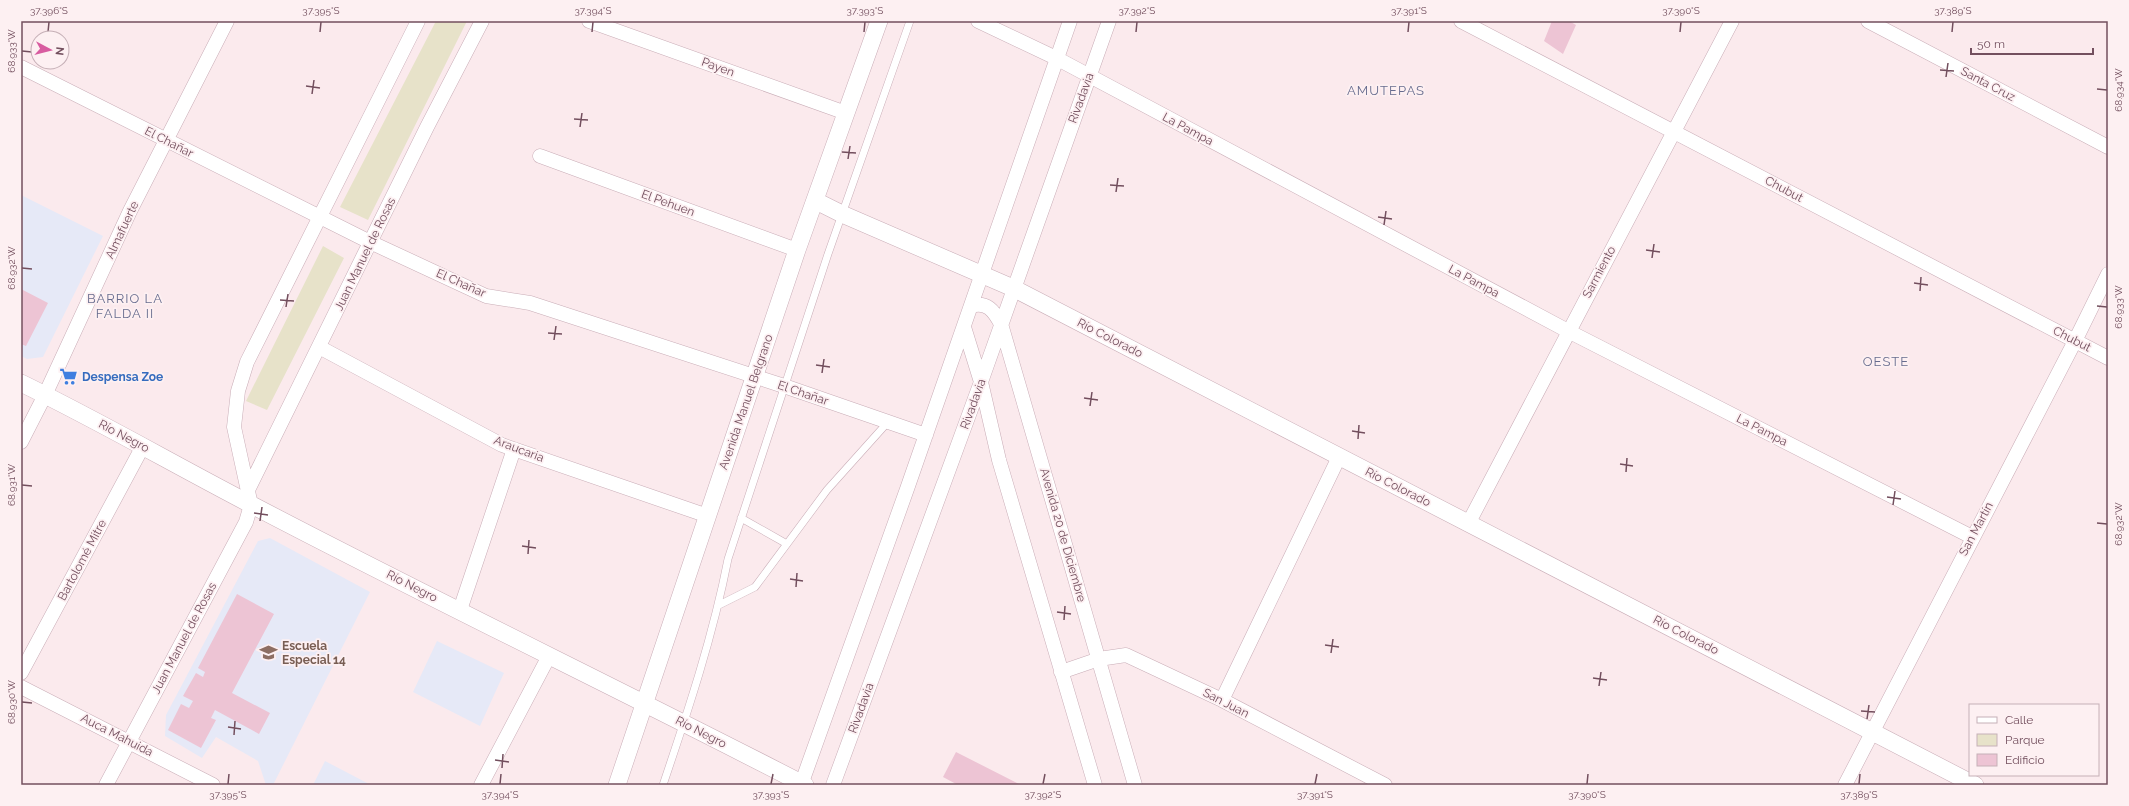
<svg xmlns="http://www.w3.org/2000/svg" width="2129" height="806" viewBox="0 0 2129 806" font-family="Raleway,sans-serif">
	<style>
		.education { fill: #e6e9f7 }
		.green { fill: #e7e2c9 }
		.building { fill: #edc4d4 }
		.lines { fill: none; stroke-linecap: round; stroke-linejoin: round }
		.service-casing { stroke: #c9adb7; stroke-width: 8 }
		.minor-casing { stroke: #c9adb7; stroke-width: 15 }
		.tertiary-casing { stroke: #c9adb7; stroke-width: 18 }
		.service { stroke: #fff; stroke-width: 7 }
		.minor { stroke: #fff; stroke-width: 14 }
		.tertiary { stroke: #fff; stroke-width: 17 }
		.ticks { fill: none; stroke: #734f5e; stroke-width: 1.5 }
		.labels { text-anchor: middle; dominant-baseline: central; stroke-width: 3.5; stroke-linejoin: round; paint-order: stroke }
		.street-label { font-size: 12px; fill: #734f5e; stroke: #fdf0f2 }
		.shop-label { font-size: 12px; font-weight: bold; fill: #366cbe; stroke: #fdf0f2; text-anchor: start }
		.education-label { font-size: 12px; font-weight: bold; fill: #785e54; stroke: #fdf0f2; text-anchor: start }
		.neighbourhood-label { font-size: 13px; letter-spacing: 1px; fill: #676c8e; stroke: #fdf0f2 }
		.neatline { fill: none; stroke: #734f5e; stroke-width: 1.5 }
		.ticks-label { font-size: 10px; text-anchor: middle; fill: #734f5e }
	</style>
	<rect width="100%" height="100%" fill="#fbeaed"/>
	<!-- education -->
	<path class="education" d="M21,195L103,236L43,357L27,359L21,356Z
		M270,538L370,592L273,785H266L258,761L216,737L202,758L165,736L166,715L258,541Z
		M437,641L504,673L480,726L413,692Z
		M325,761L371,785H313Z"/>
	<!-- green -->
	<path class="green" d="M436,21H467L368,220L340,207Z
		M323,246L344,258L267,410L246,401Z"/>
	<!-- building -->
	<path class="building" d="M1552,21H1569L1576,25L1563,54L1544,41Z
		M21,289L48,303L26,346L21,344Z
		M237,594L274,614L232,693L270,713L259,734L215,710L211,718L216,720L201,748L168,730L181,704L189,708L193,701L183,696L196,673L203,677L205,672L198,668Z
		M956,752L1021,785H958L943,777Z"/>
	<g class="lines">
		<defs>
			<path id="service" d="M741,518L787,544
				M719,605L755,587L827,490L888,422
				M663,785C688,711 713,636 728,559L828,254L910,21"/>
			<path id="minor" d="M589,21L846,113
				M978,21L1056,58L1568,331L1972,537
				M1461,21L2108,358
				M1868,21L2108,147
				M21,67L370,242L486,296L530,303L784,386L926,435
				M540,156L797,250
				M971,306C987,301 994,311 1001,324L1135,785
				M964,327L981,382L999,460L1095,785
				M319,347L502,445L708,516
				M21,442L45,395L130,211L227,21
				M249,488L427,127L482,21
				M1468,524L1732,21
				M460,610L514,449
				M1061,672L1099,659L1126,655L1222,700L1385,785
				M21,673L143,446
				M21,687L213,785
				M1222,700L1339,457
				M106,785L246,522L251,505L234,427L238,391L247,362L418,21
				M481,785L549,656
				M801,785L907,489L1070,21
				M833,785L981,382L1109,21
				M1845,785L2075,341L2108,274"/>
			<path id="tertiary" d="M816,201L842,214L1013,288L1975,785
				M21,383C99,421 175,465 252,505C435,601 621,690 805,785
				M617,785L797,250L879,21"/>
		</defs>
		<!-- service casing -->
		<use href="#service" class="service-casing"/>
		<!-- minor casing -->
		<use href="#minor" class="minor-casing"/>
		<!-- tertiary casing -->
		<use href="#tertiary" class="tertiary-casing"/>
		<!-- service -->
		<use href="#service" class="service"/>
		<!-- minor -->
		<use href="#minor" class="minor"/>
		<!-- tertiary -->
		<use href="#tertiary" class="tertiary"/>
	</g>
	<!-- ticks -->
	<path class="ticks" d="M48,32L49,22M320,32L321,22M592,32L593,22M864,32L865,22M1136,32L1137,22M1408,32L1409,22M1680,32L1681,22M1952,32L1953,22M22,51L32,52M1940,70L1954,71M1946,77L1948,63M306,86L320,88M2097,89L2107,90M312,94L314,80M574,119L588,120M580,127L582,113M842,152L856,153M848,159L850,146M1110,185L1124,186M1116,192L1118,178M1378,217L1392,219M1384,225L1386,211M1646,250L1660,252M1652,258L1654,244M22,268L32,269M1914,283L1928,285M1920,291L1921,277M280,300L294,301M2097,306L2107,307M286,307L288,294M548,333L562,334M554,340L556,326M816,365L830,367M822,373L824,359M1084,398L1098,400M1090,406L1092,392M1352,431L1365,433M1358,439L1359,425M1620,464L1633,466M1626,472L1627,458M22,485L32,486M1887,497L1901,499M1893,505L1895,491M254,513L268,515M260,521L262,507M2097,523L2107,524M522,546L536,548M528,554L529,540M790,579L803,581M796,587L797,573M1057,612L1071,614M1064,620L1065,606M1325,645L1339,647M1331,653L1333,639M1593,678L1607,680M1599,686L1601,672M22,702L32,703M1861,711L1875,712M1867,719L1869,705M228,727L241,729M234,735L235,721M495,760L509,762M502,768L503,754M228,784L229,774M500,784L501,774M771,784L773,774M1043,784L1045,774M1315,784L1317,774M1587,784L1588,774M1859,784L1860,774"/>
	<!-- icons -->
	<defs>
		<symbol id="supermarket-bare" viewBox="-9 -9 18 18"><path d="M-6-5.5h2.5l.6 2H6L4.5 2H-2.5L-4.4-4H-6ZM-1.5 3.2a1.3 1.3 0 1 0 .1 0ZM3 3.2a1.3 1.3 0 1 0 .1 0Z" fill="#3f7fe0" stroke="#fdf0f2" stroke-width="2.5" paint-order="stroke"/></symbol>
		<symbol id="school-bare" viewBox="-9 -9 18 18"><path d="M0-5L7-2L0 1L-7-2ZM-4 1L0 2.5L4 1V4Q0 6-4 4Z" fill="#8d6e63" stroke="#fdf0f2" stroke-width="2.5" paint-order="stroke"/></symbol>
	</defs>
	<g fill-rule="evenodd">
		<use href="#supermarket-bare" x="56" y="364" width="25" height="25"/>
		<use href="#school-bare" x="256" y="640" width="25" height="25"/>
	</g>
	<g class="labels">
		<!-- street labels -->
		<g class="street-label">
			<text transform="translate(718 67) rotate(20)">Payen</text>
			<text transform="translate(1988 84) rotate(28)">Santa Cruz</text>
			<text transform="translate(1081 98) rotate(-70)">Rivadavia</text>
			<text transform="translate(1188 129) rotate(28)">La Pampa</text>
			<text transform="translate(169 142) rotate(27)">El Chañar</text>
			<text transform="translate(1784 189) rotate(28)">Chubut</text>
			<text transform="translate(668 203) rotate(20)">El Pehuen</text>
			<text transform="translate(122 230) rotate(-65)">Almafuerte</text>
			<text transform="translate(365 254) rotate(-64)">Juan Manuel de Rosas</text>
			<text transform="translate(1599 272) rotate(-62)">Sarmiento</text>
			<text transform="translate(1474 281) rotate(28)">La Pampa</text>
			<text transform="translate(461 283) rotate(24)">El Chañar</text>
			<text transform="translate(1110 338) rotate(27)">Río Colorado</text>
			<text transform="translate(2072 339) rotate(27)">Chubut</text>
			<text transform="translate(803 393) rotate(19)">El Chañar</text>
			<text transform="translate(746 402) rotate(-71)">Avenida Manuel Belgrano</text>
			<text transform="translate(973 404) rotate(-70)">Rivadavia</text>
			<text transform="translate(1762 430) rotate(27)">La Pampa</text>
			<text transform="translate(124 436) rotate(28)">Río Negro</text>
			<text transform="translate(519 449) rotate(21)">Araucaria</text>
			<text transform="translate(1398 487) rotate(27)">Río Colorado</text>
			<text transform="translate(1976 529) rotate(-62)">San Martín</text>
			<text transform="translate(1063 535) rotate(74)">Avenida 20 de Diciembre</text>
			<text transform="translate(82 560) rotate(-62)">Bartolomé Mitre</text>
			<text transform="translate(412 586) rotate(27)">Río Negro</text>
			<text transform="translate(1686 635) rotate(27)">Río Colorado</text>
			<text transform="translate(184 638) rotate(-62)">Juan Manuel de Rosas</text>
			<text transform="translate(1226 703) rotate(27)">San Juan</text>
			<text transform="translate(861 708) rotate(-70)">Rivadavia</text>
			<text transform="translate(701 732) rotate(27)">Río Negro</text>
			<text transform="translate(117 735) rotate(27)">Auca Mahuida</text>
		</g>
		<!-- shop labels -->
		<g class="shop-label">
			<text x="82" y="377">Despensa Zoe</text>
		</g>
		<!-- education labels -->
		<g class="education-label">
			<text x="282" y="646">Escuela<tspan x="282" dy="14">Especial 14</tspan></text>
		</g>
		<!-- neighbourhood labels -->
		<g class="neighbourhood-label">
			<text x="1386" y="90">AMUTEPAS</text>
			<text x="125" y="298">BARRIO LA<tspan x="125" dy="15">FALDA II</tspan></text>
			<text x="1886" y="361">OESTE</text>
		</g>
	</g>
	<!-- border -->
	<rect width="2129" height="806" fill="none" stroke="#fdf0f2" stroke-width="44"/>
	<!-- legend -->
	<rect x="1969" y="704" width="130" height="72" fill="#fdf0f2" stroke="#c6b0b7"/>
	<rect x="1977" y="717" width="20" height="6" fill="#ffffff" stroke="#c6b0b7"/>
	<text x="2005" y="724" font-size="12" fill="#734f5e">Calle</text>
	<rect x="1977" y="734" width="20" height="12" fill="#e7e2c9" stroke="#c6b0b7"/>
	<text x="2005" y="744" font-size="12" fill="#734f5e">Parque</text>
	<rect x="1977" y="754" width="20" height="12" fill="#edc4d4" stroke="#c6b0b7"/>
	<text x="2005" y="764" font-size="12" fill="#734f5e">Edificio</text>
	<!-- north arrow -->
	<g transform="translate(50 50) rotate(97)"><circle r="19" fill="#fdf0f2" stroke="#c6b0b7"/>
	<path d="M0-3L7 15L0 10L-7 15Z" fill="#d85ca0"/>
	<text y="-6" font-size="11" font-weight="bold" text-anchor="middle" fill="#734f5e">N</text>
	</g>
	<!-- scale -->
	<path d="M1971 48v6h122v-6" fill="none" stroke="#734f5e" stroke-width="2"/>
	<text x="1977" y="48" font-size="12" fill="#734f5e" stroke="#fdf0f2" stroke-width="3" paint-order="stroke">50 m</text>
	<rect x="22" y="22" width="2085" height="762" class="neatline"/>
	<g class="ticks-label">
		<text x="49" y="14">37.396°S</text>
		<text x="321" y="14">37.395°S</text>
		<text x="593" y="14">37.394°S</text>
		<text x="865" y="14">37.393°S</text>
		<text x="1137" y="14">37.392°S</text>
		<text x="1409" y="14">37.391°S</text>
		<text x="1681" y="14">37.390°S</text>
		<text x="1953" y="14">37.389°S</text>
		<text transform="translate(11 51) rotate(-90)" y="4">68.933°W</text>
		<text transform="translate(2118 90) rotate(-90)" y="4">68.934°W</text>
		<text transform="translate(11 268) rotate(-90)" y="4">68.932°W</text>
		<text transform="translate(2118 307) rotate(-90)" y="4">68.933°W</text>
		<text transform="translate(11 485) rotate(-90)" y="4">68.931°W</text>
		<text transform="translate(2118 524) rotate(-90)" y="4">68.932°W</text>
		<text transform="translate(11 702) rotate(-90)" y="4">68.930°W</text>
		<text x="228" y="798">37.395°S</text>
		<text x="500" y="798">37.394°S</text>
		<text x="771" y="798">37.393°S</text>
		<text x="1043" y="798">37.392°S</text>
		<text x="1315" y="798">37.391°S</text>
		<text x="1587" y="798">37.390°S</text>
		<text x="1859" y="798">37.389°S</text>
	</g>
</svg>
